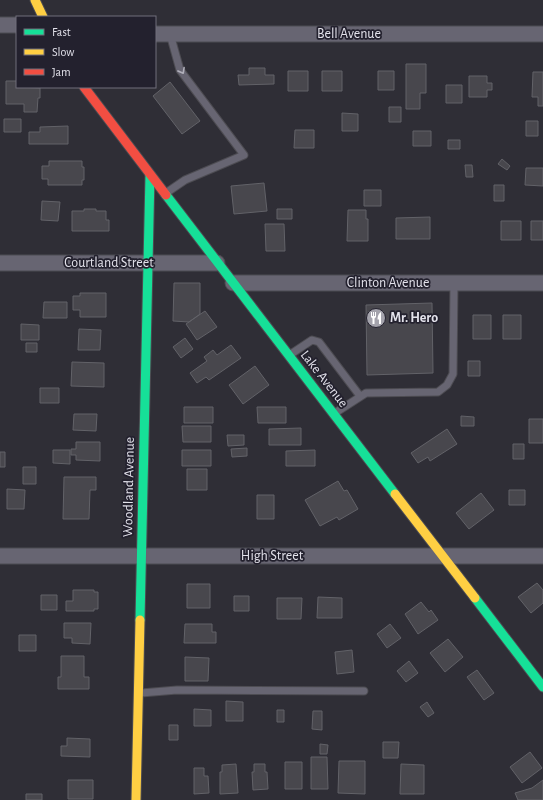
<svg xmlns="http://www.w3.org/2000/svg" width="543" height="800" viewBox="0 0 543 800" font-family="'Alegreya Sans',sans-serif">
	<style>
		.building { fill: #48474d; stroke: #626268 }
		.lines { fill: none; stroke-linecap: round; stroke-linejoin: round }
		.lane-casing { stroke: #4d4c52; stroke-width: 9 }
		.street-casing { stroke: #4d4c52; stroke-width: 17 }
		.fast-casing { stroke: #4d4c52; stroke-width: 11 }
		.slow-casing { stroke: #4d4c52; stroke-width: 11 }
		.jam-casing { stroke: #4d4c52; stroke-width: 11 }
		.lane { stroke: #676572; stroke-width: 7 }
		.street { stroke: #676572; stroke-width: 15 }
		.fast { stroke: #16e098; stroke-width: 9 }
		.slow { stroke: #ffcf43; stroke-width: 9 }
		.jam { stroke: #f24e42; stroke-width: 9 }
		.oneway { stroke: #b1b0bb }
		.labels { text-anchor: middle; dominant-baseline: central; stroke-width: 3.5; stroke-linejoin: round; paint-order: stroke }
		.street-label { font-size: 14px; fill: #e3e2eb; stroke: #23212e }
		.poi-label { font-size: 14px; font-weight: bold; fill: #e3e2eb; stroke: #23212e; text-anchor: start }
	</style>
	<rect width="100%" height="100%" fill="#2f2e36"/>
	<!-- building -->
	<path class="building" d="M406,64H426V93H420V109H406Z
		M249,68H265V75H274V84L239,85L238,75H249Z
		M288,71H308V91H288Z
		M322,71H342V91H322Z
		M378,71H394V90H378Z
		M533,72H543V106H538V97H532Z
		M469,76H487V83H492V90H487V97H469Z
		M6,81H17V87L40,88V98H38L37,112H24V104H6Z
		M170,82L200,121L182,134L153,96Z
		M446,85H462V103H446Z
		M389,107H401V122H389Z
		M342,113L358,114V131H342Z
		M4,119H21V132H4Z
		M526,121H538V136H526Z
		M68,126V144H29V132H40V127Z
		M295,130H314V148H294Z
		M413,131H431V146H413Z
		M448,140H460V149H448Z
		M502,159L510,166L507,170L498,164Z
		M49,161H82V167H84V180H82V185H48V179H42V166H49Z
		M465,165H472L473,177H466Z
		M526,168H543V186L525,185Z
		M264,183L267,211L234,214L231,186Z
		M494,185H504V201H494Z
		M364,190H381V206H364Z
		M42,201L60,202L58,221L41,220Z
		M84,209H96V211H106V220H109V231H72V211H84Z
		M277,209H292V219H277Z
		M348,210H366V219H368V241H347Z
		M430,217V239H396V218Z
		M501,221H521V240H501Z
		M531,221H543V240H531Z
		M265,224H284L285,251H266Z
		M174,283H200V314L189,322L173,321Z
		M80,293H106V317H80V310H73V296H80Z
		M44,302H67V318H43Z
		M432,303L433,373L367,375L366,305Z
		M205,311L217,327L197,340L186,324Z
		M473,315H491V339H473Z
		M503,315H521V339H503Z
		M21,324L39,325V340H21Z
		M79,329L101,330L100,350H78Z
		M185,338L193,349L181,358L173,347Z
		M26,343H37V352H26Z
		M231,345L241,358L209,380L206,377L197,383L190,373L207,361L204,357L213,350L217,355Z
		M468,361H480V376H468Z
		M72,362L104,363V387L71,386Z
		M255,366L269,385L243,404L229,385Z
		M40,388H59V403H40Z
		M184,407H213V423H184Z
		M257,407H286V423H258Z
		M74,414H97L96,431L73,430Z
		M461,416L474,417V426H461Z
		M529,419H543V443H529Z
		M182,426H211V442H183Z
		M301,428V445H269V429Z
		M447,429L457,444L430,461L428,457L418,463L411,453Z
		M227,435H244V445L228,446Z
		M76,442H100V461L76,460V455H71V449H76Z
		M513,444H524V459H513Z
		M247,448V456L232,457L231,449Z
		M53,450H70V464L53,463Z
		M182,450H211V466H182Z
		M315,450V466H286V451Z
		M0,452H5V467H0Z
		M23,467H36V484H23Z
		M187,469H207V490H187Z
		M64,477H96V490H90L89,519H63Z
		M338,481L344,491L347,490L358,509L339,520L337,517L320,526L305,500Z
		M7,489L25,490L24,509H7Z
		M509,490H525V505H509Z
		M481,493L494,510L469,529L456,513Z
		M257,495H274V519H257Z
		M537,583L543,590V603L531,613L518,597Z
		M187,584H210V608H187Z
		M73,590H94V592H98V609H94V611H66V601H73Z
		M41,595H57V610H41Z
		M234,596H249V611H234Z
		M318,597L342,598V618H317Z
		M277,598H302L301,619H277Z
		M421,602L429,612L431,610L438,620L418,634L405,614Z
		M64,623H91L90,644L72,643V638H64Z
		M185,624H212V632H216V643H184Z
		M390,624L401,638L387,648L377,634Z
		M19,635H36V651H19Z
		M448,639L463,657L445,672L430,653Z
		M352,650L354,672L337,674L335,652Z
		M61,656H84V677H89V689H58V677H61Z
		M185,657L209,658L208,681H185Z
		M409,661L418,673L406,682L397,671Z
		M477,670L494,693L484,700L467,677Z
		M226,701L243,702V721H226Z
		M427,702L434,713L428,717L420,707Z
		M194,709L211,710V726H194Z
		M277,710H284V722H277Z
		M313,711H322V730L312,729Z
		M169,725H178V740H169Z
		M67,738L90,739V757L61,756V746H67Z
		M383,742H399L398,758H383Z
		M320,744L328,745L327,754H320Z
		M530,752L542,768L522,783L510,767Z
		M311,757H327L328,789H311Z
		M339,761H365V794L338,793Z
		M285,762H302V789H285Z
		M236,764L238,793L220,794V772H222V765Z
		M254,764H265V772H267L268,789L253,790L252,772H254Z
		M401,764L424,765V794H400Z
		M194,768H204V776H208L209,793L194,794Z
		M68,780H93V799H68Z
		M543,780V800H518L515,793L532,788Z
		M26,794H42V800H26Z"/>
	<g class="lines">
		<defs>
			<path id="lane" d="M166,193L185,180L244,155L180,70L170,34
				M291,354L312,340L319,342L360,396
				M335,413L366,393L438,392L447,385L453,374L454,283
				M141,693L177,690L364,691"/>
			<path id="street" d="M0,25H17
				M155,34H543
				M0,263H217
				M233,283H543
				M0,556H543"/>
			<path id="fast" d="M166,195L395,494
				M475,598L543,687
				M140,620L150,175"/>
			<path id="slow" d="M35,0L43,17
				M395,494L475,598
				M136,800L140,620"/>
			<path id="jam" d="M84,87L166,195"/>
		</defs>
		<!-- lane casing -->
		<use href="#lane" class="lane-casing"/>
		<!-- street casing -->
		<use href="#street" class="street-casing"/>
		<!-- fast casing -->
		<use href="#fast" class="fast-casing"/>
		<!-- slow casing -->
		<use href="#slow" class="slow-casing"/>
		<!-- jam casing -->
		<use href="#jam" class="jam-casing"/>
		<!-- lane -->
		<use href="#lane" class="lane"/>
		<!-- street -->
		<use href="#street" class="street"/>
		<!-- fast -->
		<use href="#fast" class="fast"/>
		<!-- slow -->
		<use href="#slow" class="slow"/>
		<!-- jam -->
		<use href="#jam" class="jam"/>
	</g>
	<!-- one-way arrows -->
	<defs><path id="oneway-chevron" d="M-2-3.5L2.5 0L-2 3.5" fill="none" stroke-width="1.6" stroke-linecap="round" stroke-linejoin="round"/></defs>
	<use class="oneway" href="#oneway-chevron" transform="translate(182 71) rotate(61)"/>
	<!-- icons -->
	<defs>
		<symbol id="restaurant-disc" viewBox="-11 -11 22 22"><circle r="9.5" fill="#a4a3ac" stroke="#23212e"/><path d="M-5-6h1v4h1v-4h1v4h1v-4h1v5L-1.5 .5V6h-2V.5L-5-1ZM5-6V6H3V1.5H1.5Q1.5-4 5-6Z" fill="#fff"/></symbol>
	</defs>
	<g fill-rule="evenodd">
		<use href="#restaurant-disc" x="365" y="307" width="22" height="22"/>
	</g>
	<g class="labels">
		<!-- street labels -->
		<g class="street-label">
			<text x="349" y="34">Bell Avenue</text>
			<text x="109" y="263">Courtland Street</text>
			<text x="388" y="283">Clinton Avenue</text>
			<text transform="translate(324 379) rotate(52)">Lake Avenue</text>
			<text transform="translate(129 487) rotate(-89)">Woodland Avenue</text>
			<text x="272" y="556">High Street</text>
		</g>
		<!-- poi labels -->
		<g class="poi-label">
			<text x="390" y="318">Mr. Hero</text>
		</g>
	</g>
	<!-- legend -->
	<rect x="16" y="16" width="140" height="72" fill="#23212e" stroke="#706e7a"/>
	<rect x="24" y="29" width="20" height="6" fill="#16e098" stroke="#706e7a"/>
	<text x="52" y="36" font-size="12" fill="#e3e2eb">Fast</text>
	<rect x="24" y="49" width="20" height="6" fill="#ffcf43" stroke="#706e7a"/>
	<text x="52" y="56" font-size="12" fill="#e3e2eb">Slow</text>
	<rect x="24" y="69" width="20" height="6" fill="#f24e42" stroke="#706e7a"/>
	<text x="52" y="76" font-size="12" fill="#e3e2eb">Jam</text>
</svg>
